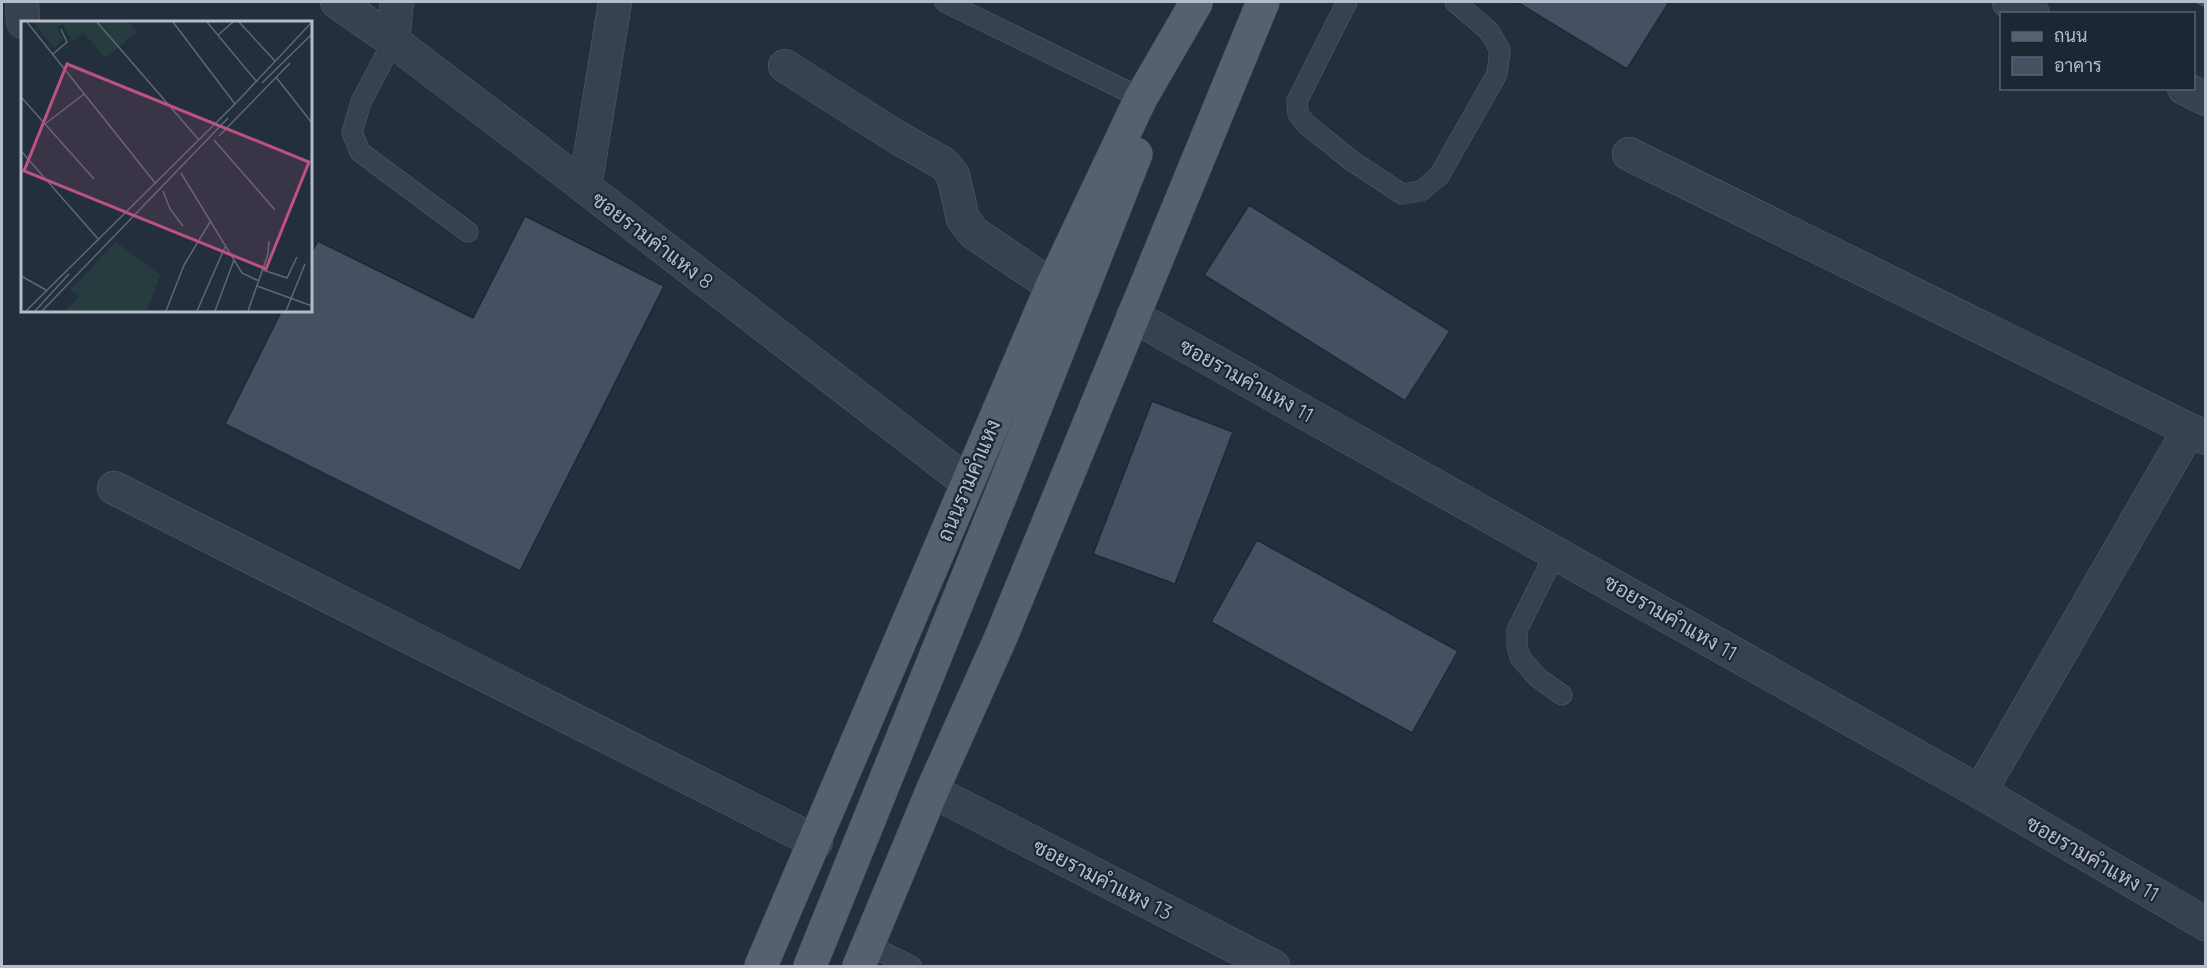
<svg xmlns="http://www.w3.org/2000/svg" width="2207" height="968" viewBox="0 0 2207 968" font-family="Quicksand,Sarabun,sans-serif">
	<style>
		.building { fill: #455162; stroke: #1f2835; stroke-width: 1.5 }
		.lines { fill: none; stroke-linecap: round; stroke-linejoin: round }
		.lane-casing { stroke: #565f6c; stroke-width: 21 }
		.street-casing { stroke: #565f6c; stroke-width: 34 }
		.primary-casing { stroke: #414a57; stroke-width: 34 }
		.lane { stroke: #38414e; stroke-width: 20 }
		.street { stroke: #38414e; stroke-width: 33 }
		.primary { stroke: #56606e; stroke-width: 33 }
		.labels { text-anchor: middle; dominant-baseline: central; stroke-width: 4.5; stroke-linejoin: round; paint-order: stroke }
		.street-label { font-size: 21px; fill: #b4bcc9; stroke: #1d2633 }
		.inset-road { fill: none; stroke: #5e6776; stroke-width: 1.5 }
		.view { fill: #bd5182; fill-opacity: 0.15; stroke: #bd5182; stroke-width: 3 }
		.inset-edge { fill: none; stroke: #b4bcc9; stroke-width: 3 }
	</style>
	<rect width="100%" height="100%" fill="#242f3e"/>
	<!-- building -->
	<path class="building" d="M1517,2H1669L1627,69Z
		M2191,2H2206V9Z
		M1249,205L1450,331L1405,401L1204,275Z
		M525,216L664,286L520,571L225,424L282,310H310V255L318,241L473,318Z
		M1152,401L1233,432L1175,584L1093,554Z
		M1257,540L1458,651L1412,733L1211,622Z"/>
	<g class="lines">
		<defs>
			<path id="lane" d="M945,2L1141,98
				M1347,2L1297,101L1298,114L1306,124L1352,161L1402,194L1421,191L1439,176L1497,74L1500,50L1489,31L1455,2
				M393,41L361,102L352,132L360,152L468,232
				M1556,552L1517,630V646L1520,657L1537,677L1562,695
				M868,945L911,966"/>
			<path id="street" d="M22,2L23,22
				M337,2L393,41L585,187L967,482
				M2009,2L2033,14
				M393,41L397,2
				M785,66L895,136L944,164L953,175L963,219L974,233L1052,286
				M2184,88L2206,99
				M1629,154L2206,438
				M585,187L615,2
				M1133,316L1980,792L2206,924
				M114,488L816,842
				M932,791L1273,966
				M1980,792L2189,430"/>
			<path id="primary" d="M761,966L1052,286L1141,98L1196,3
				M810,966L1008,477L1136,154
				M859,966L932,791L1001,637L1263,2"/>
		</defs>
		<!-- lane casing -->
		<use href="#lane" class="lane-casing"/>
		<!-- street casing -->
		<use href="#street" class="street-casing"/>
		<!-- primary casing -->
		<use href="#primary" class="primary-casing"/>
		<!-- lane -->
		<use href="#lane" class="lane"/>
		<!-- street -->
		<use href="#street" class="street"/>
		<!-- primary -->
		<use href="#primary" class="primary"/>
	</g>
	<g class="labels">
		<!-- street labels -->
		<g class="street-label">
			<text transform="translate(653 240) rotate(37)">ซอยรามคำแหง 8</text>
			<text transform="translate(1247 380) rotate(29)">ซอยรามคำแหง 11</text>
			<text transform="translate(968 480) rotate(-67)">ถนนรามคำแหง</text>
			<text transform="translate(1671 617) rotate(30)">ซอยรามคำแหง 11</text>
			<text transform="translate(2093 858) rotate(30)">ซอยรามคำแหง 11</text>
			<text transform="translate(1103 879) rotate(27)">ซอยรามคำแหง 13</text>
		</g>
	</g>
	<!-- overview -->
	<g transform="translate(21 21)">
		<rect width="291" height="291" fill="#242f3e"/>
		<path d="M13,1H108L116,11L85,37L62,11L51,21L42,3L36,6L42,18L33,27ZM95,221L139,254L126,290H45L58,275L50,268Z" fill="#263c3f"/>
		<path class="inset-road" d="M6,1L135,163M76,1L178,119M152,1L214,83M186,1L236,61M218,1L254,40M197,14L212,1M32,33L46,21L40,8M255,56L291,102M241,62L291,13M0,76L73,158M24,103L63,73M198,115L269,42M193,119L254,189M0,130L78,219M160,152L221,252L238,260M142,170L149,188L162,205M242,249L266,257L276,236M0,255L25,269M236,265L291,285M5,290L214,83L291,1M14,290L48,253M21,290L207,97M145,290L163,244L189,201M176,290L204,226M194,290L213,239M227,290L247,233L248,220M265,290L284,243"/>
		<path class="view" d="M46,43L288,141L245,248L3,150Z"/>
		<rect width="291" height="291" class="inset-edge"/>
	</g>
	<!-- border -->
	<rect width="2207" height="968" fill="none" stroke="#b4bcc9" stroke-width="6"/>
	<!-- legend -->
	<rect x="2000" y="12" width="195" height="78" fill="#1d2633" stroke="#59626f" stroke-width="1.5"/>
	<rect x="2012" y="32" width="30" height="9" fill="#56606e" stroke="#59626f" stroke-width="1.5"/>
	<text x="2054" y="42" font-size="18" fill="#b4bcc9">ถนน</text>
	<rect x="2012" y="57" width="30" height="18" fill="#455162" stroke="#59626f" stroke-width="1.5"/>
	<text x="2054" y="72" font-size="18" fill="#b4bcc9">อาคาร</text>
</svg>
